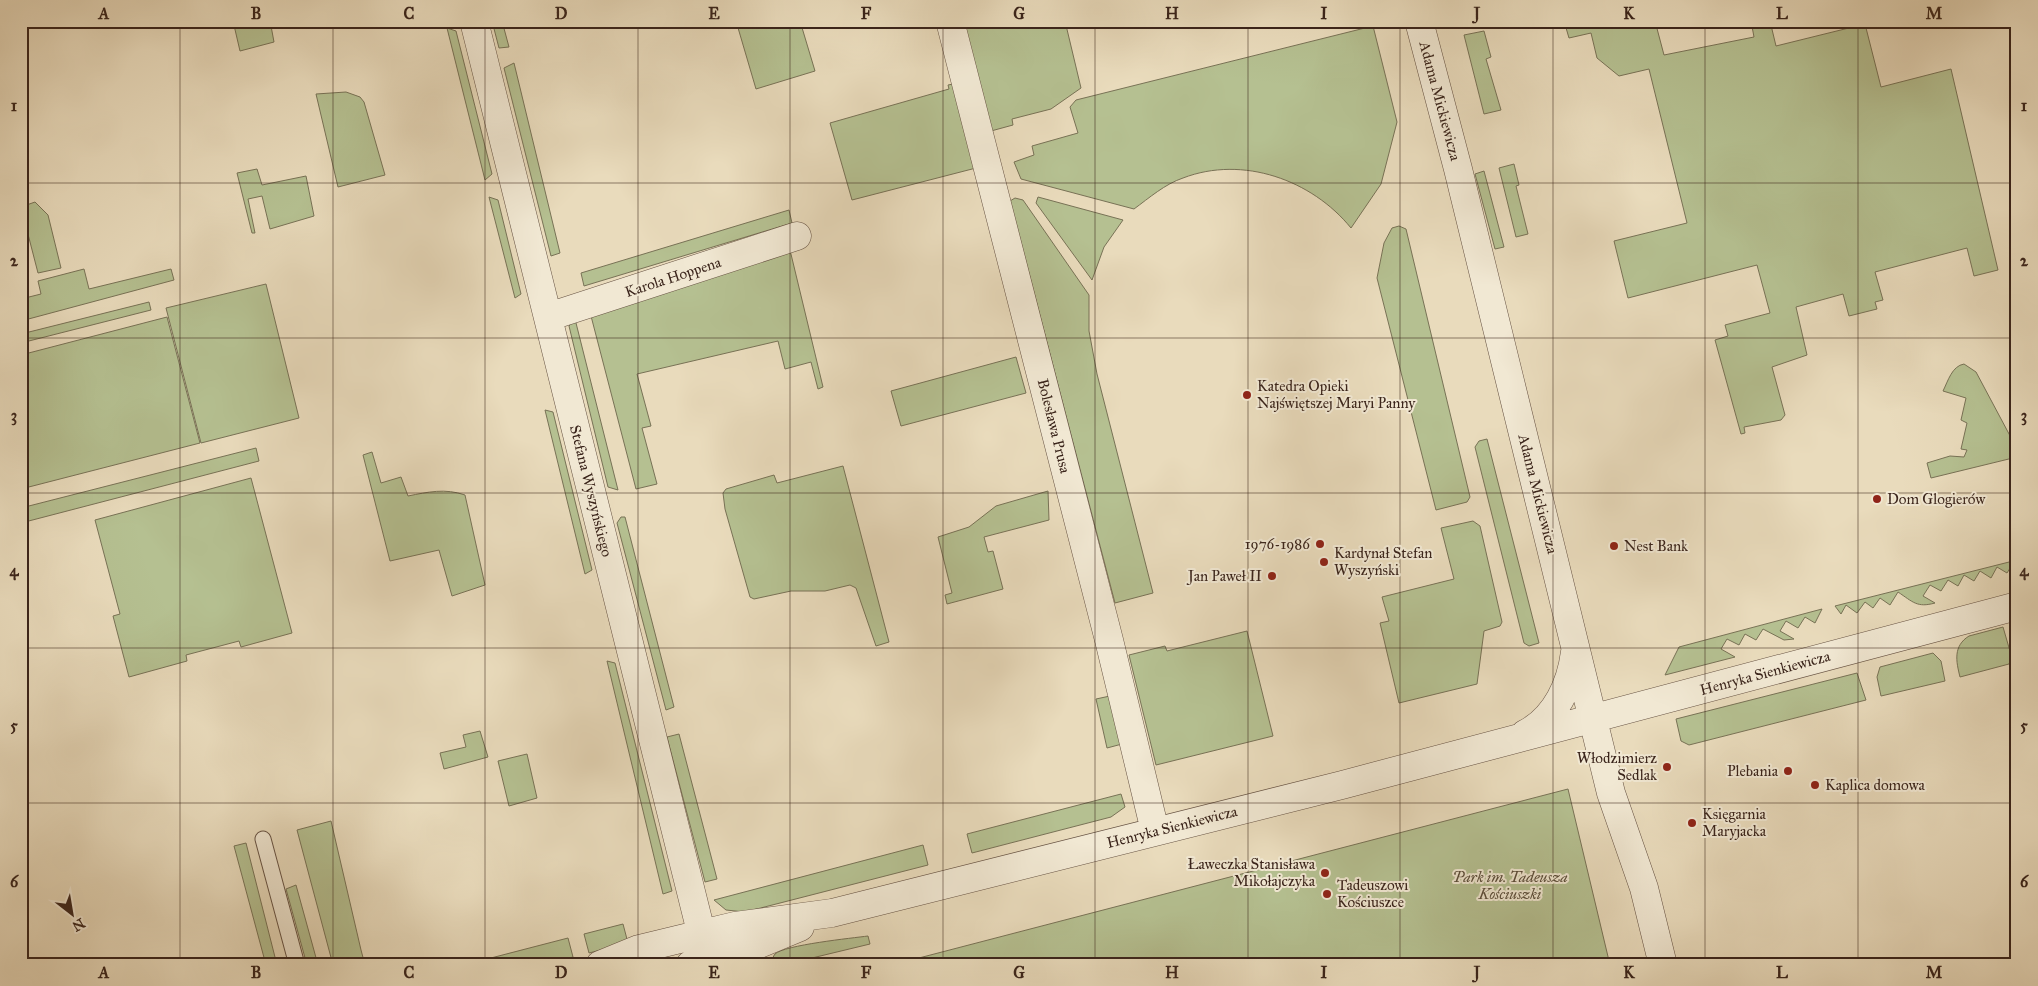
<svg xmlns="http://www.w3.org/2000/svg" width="2038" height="986" viewBox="0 0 2038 986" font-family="'IM FELL Great Primer',serif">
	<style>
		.green { fill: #b5c091; stroke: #787256 }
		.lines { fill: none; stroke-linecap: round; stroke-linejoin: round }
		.lane-casing { stroke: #665243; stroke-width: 17 }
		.street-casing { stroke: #665243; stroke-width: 29 }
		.lane { stroke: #f1e8d3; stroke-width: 15 }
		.street { stroke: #f1e8d3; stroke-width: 28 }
		.grid { fill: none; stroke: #3a241b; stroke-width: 1; stroke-opacity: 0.55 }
		.poi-dot { fill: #8f2418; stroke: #f1e8d3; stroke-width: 2 }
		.labels { text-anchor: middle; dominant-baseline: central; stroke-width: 4; stroke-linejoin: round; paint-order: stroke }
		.street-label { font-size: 15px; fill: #3a241b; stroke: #f1e8d3 }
		.poi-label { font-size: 15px; fill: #3a241b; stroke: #f1e8d3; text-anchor: start }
		.park-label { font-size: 15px; font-style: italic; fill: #594b38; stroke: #f1e8d3 }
		.neatline { fill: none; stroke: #3a241b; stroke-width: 2 }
		.grid-label { font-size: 16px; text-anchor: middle; font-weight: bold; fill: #3a241b }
	</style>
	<rect width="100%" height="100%" fill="#e9dbbc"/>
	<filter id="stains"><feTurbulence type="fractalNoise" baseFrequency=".004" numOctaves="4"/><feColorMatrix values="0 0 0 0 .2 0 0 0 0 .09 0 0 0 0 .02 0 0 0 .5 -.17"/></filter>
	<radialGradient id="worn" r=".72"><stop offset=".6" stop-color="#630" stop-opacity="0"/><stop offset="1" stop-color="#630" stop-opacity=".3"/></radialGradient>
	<!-- green -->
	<path class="green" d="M233,21H260L262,28L271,26L274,42L240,51Z
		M492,21H502L509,47L499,48Z
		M736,21H800L815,71L756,89Z
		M962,21H1065L1081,88L1051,109L1012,119L1013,125L991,131Z
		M1564,21H1655L1664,55L1754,37L1751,21H1770L1776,46L1865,24L1881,87L1951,69L1998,270L1974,276L1967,248L1875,272L1883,300L1875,302L1877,309L1849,316L1843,294L1796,307L1807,355L1772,367L1785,415L1781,420L1744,427L1745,433L1741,434L1715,340L1728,336L1725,325L1770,313L1757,265L1628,298L1614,241L1687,223L1649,69L1619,76L1597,58L1591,33L1569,38Z
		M1373,26L1397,122L1381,184L1351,228C1312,180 1243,155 1183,178C1165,184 1149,198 1134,209L1021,179L1014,162L1034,155L1032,146L1078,133L1070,107L1076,100Z
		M447,28L456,31L492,174L485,180Z
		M1484,31L1491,57L1486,59L1501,110L1484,114L1464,35Z
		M514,63L560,253L551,256L504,68Z
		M953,84L976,168L852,200L830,123L949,89L948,85Z
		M346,92L360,97L364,102L385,175L338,187L316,94Z
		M1514,164L1519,185L1516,186L1528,234L1516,237L1499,168Z
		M257,169L262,185L306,176L314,216L270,229L262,196L248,199L255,233H252L237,173Z
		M1484,171L1504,247L1495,249L1475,174Z
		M489,197L498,200L521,294L515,298Z
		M1038,197L1123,220L1104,247L1092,280L1036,203Z
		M1015,198L1023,200L1089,295V331L1097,374L1153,593L1115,603L1010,201Z
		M35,202L48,215L61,268L38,273L21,207Z
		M789,210L792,223L584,286L581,273Z
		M1399,226L1406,229L1470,497L1467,502L1436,510L1377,278L1384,243L1392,228Z
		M790,250L823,387L818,389L811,362L785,369L778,341L637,374L651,426L642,428L657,484L636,489L591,316Z
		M84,269L89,289L171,269L174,280L21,321V299L41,294L38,281Z
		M266,284L299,418L201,443L166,308Z
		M149,302L151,310L21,343V334Z
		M167,317L200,443L21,489V355Z
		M575,319L618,490L608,487L569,326Z
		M1016,357L1026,393L901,426L891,391Z
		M1964,364L1976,372L2016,447L2017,457L1931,478L1927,463L1950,456L1964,457L1967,450L1961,449L1967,423L1961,420L1966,398L1943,391C1948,381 1952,366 1964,364Z
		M545,410L553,412L592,570L585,574Z
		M1487,439L1539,643L1529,646L1524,643L1475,447L1479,441Z
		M256,448L259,461L21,523V508Z
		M372,452L381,483L401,477L408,496C428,492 445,488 465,495L485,585L452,596L439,550L390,561L363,455Z
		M843,466L889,642L876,646L856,588L850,585L825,591H791L754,599L750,597L725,509L723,493L726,489L774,475L777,483Z
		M251,478L292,633L241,647L239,641L186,655L187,661L129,677L113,616L120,614L95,520Z
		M1048,491L1049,520L984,537L988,552L993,551L1003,589L947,604L945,595L952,593L938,537L969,527L996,506Z
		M621,517H625L674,707L666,710L617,523Z
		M1473,521L1480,526L1502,622L1500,626L1484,631L1477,684L1399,703L1380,623L1389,621L1382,597L1454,579L1441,528Z
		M2017,560V563L2014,562L2007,573L1997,567L1991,578L1980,571L1974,581L1964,575L1958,586L1948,580L1941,591L1930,585L1923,596L1935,603C1917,608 1913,602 1898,592L1890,605L1880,598L1873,608L1865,602L1857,613L1846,605L1841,614L1835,606Z
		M1822,609L1815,623L1805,617L1798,628L1786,621L1780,631L1794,639L1784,640L1763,629L1756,640L1745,634L1739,645L1727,639L1721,649L1735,657L1665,675L1679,647Z
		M2003,627L2012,658L2009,664L1960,677C1956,661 1953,646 1969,636Z
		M1247,631L1273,736L1156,765L1129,655L1165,646L1167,651Z
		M1933,653L1941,661L1945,681L1881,696L1877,677L1880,667Z
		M607,661L615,663L672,891L663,894Z
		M1857,673L1866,700L1689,745L1681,741L1676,719Z
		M1110,696L1122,744L1107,748L1096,699Z
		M480,731L488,757L444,769L440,753L466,747L463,735Z
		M679,734L717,879L705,882L667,737Z
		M527,754L537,798L509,806L498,761Z
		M1568,789L1610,965H892Z
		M1121,794L1125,807L1111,817L972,853L967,834Z
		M331,821L361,950L365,965H333L297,830Z
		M246,843L277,965H266L234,846Z
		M923,845L928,865L745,912L726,910L714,900Z
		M296,885L318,965H307L286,889Z
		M623,924L628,943L589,953L584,934Z
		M868,936L870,944L783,965H771C772,961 773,956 775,954C784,945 853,938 868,936Z
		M568,938L573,957L544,965H464Z"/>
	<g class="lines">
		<defs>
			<path id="lane" d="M263,839L297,965"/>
			<path id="street" d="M474,21L708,960
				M950,21L1109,640L1155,831
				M1419,21L1458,169L1611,793L1644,888L1663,965
				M548,317L797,236
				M1525,734C1556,718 1571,684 1575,652
				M600,965L639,949L701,934L735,926L832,913L1342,785L2017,606
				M690,965L740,952L800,927"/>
		</defs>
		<!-- lane casing -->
		<use href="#lane" class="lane-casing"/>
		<!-- street casing -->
		<use href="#street" class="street-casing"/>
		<!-- lane -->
		<use href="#lane" class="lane"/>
		<!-- street -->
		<use href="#street" class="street"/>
	</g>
	<!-- grid -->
	<path class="grid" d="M180,21V965M333,21V965M485,21V965M638,21V965M790,21V965M943,21V965M1095,21V965M1248,21V965M1400,21V965M1553,21V965M1705,21V965M1858,21V965M21,183H2017M21,338H2017M21,493H2017M21,648H2017M21,803H2017"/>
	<!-- markers -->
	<g class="poi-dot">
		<circle cx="1247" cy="395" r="5"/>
		<circle cx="1877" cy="499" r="5"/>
		<circle cx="1320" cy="544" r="5"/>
		<circle cx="1614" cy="546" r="5"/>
		<circle cx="1324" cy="562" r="5"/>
		<circle cx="1272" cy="576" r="5"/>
		<circle cx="1667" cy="767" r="5"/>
		<circle cx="1788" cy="771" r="5"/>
		<circle cx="1815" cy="785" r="5"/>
		<circle cx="1692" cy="823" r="5"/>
		<circle cx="1325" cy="873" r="5"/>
		<circle cx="1327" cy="894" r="5"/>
	</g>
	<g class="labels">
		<!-- street labels -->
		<g class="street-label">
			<text transform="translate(1440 101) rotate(75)">Adama Mickiewicza</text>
			<text transform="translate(673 277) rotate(-18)">Karola Hoppena</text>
			<text transform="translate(1054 426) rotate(76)">Bolesława Prusa</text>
			<text transform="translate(591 491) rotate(76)">Stefana Wyszyńskiego</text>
			<text transform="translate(1538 494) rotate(76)">Adama Mickiewicza</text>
			<text transform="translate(1765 673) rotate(-15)">Henryka Sienkiewicza</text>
			<text transform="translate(1172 827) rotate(-14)">Henryka Sienkiewicza</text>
		</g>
		<!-- poi labels -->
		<g class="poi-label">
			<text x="1257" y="386">Katedra Opieki<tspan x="1257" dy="17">Najświętszej Maryi Panny</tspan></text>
			<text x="1887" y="499">Dom Glogierów</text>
			<text x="1310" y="544" text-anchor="end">1976-1986</text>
			<text x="1624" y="546">Nest Bank</text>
			<text x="1334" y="553">Kardynał Stefan<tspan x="1334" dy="17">Wyszyński</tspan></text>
			<text x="1262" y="576" text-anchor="end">Jan Paweł II</text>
			<text x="1657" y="758" text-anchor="end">Włodzimierz<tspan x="1657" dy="17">Sedlak</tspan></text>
			<text x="1778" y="771" text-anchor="end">Plebania</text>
			<text x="1825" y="785">Kaplica domowa</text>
			<text x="1702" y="814">Księgarnia<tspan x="1702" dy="17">Maryjacka</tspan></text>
			<text x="1315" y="864" text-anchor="end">Ławeczka Stanisława<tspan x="1315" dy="17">Mikołajczyka</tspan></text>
			<text x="1337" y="885">Tadeuszowi<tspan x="1337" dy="17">Kościuszce</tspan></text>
		</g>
		<!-- park labels -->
		<g class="park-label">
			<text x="1510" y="877">Park im. Tadeusza<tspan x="1510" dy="17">Kościuszki</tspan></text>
		</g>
	</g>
	<!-- margin -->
	<rect width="2038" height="986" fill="none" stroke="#e9dbbc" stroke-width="55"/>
	<!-- north arrow -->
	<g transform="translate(72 914) rotate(149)" stroke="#f1e8d3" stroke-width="4" paint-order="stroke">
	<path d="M0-4L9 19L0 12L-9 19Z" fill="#3a241b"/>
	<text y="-8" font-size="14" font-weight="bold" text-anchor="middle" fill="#3a241b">N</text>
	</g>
	<rect x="28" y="28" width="1982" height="930" class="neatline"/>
	<g class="grid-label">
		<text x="104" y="19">A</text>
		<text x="256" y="19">B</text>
		<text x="409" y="19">C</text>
		<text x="561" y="19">D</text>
		<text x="714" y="19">E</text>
		<text x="866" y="19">F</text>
		<text x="1019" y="19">G</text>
		<text x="1172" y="19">H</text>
		<text x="1324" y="19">I</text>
		<text x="1477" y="19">J</text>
		<text x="1629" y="19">K</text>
		<text x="1782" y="19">L</text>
		<text x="1934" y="19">M</text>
		<text x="14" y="111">1</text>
		<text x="2024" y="111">1</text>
		<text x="14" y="266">2</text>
		<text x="2024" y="266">2</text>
		<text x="14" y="421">3</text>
		<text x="2024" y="421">3</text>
		<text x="14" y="576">4</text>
		<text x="2024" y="576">4</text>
		<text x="14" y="731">5</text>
		<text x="2024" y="731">5</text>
		<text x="14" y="887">6</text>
		<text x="2024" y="887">6</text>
		<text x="104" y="978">A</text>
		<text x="256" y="978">B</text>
		<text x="409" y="978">C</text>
		<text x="561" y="978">D</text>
		<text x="714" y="978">E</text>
		<text x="866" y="978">F</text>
		<text x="1019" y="978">G</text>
		<text x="1172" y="978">H</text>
		<text x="1324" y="978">I</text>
		<text x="1477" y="978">J</text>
		<text x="1629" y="978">K</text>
		<text x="1782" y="978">L</text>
		<text x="1934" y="978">M</text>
	</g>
	<rect width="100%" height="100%" filter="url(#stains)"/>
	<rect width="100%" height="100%" fill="url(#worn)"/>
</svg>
